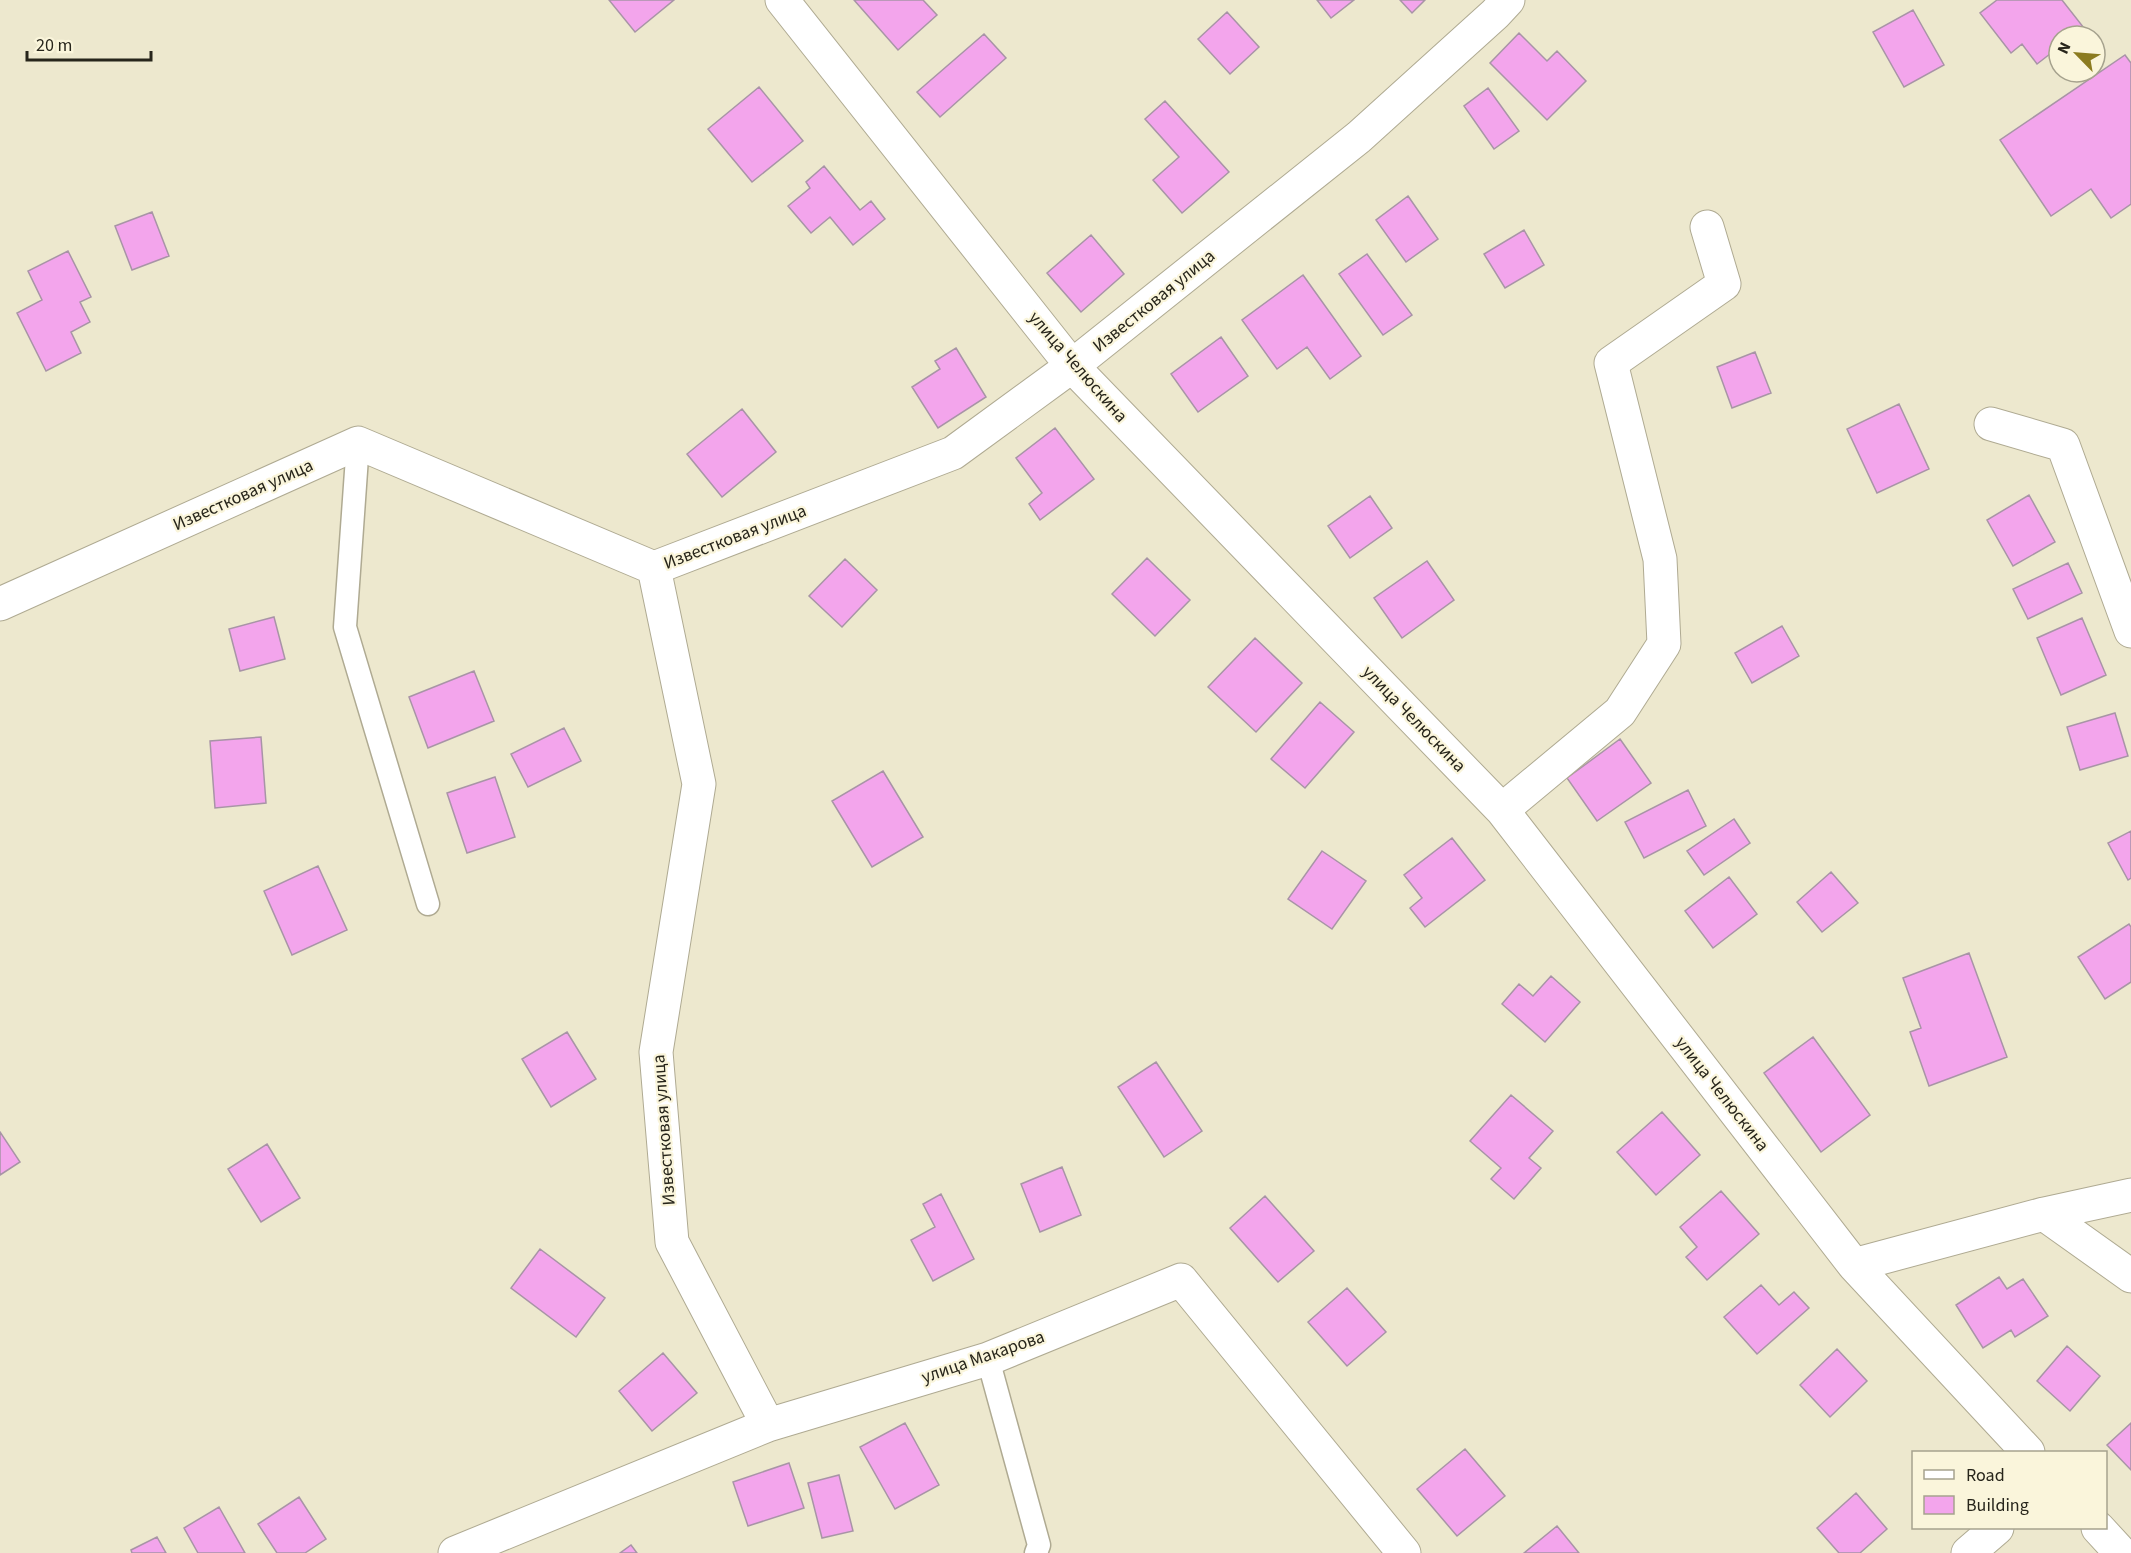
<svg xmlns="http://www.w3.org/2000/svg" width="2131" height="1553" viewBox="0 0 2131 1553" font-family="'Source Sans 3',sans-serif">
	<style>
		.building { fill: #f3a5ec; stroke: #a894a6; stroke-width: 1.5 }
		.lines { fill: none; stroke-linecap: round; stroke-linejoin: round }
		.lane-casing { stroke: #afaa92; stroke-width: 25 }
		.street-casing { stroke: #afaa92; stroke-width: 35 }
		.lane { stroke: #fff; stroke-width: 22 }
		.street { stroke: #fff; stroke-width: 33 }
		.labels { text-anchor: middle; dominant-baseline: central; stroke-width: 4.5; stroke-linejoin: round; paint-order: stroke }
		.street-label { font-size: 18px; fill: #27251b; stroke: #faf5db }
	</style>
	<rect width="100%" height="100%" fill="#ede8ce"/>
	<!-- building -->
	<path class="building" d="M609,0H674L635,32Z
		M854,0H923L937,15L898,50Z
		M1317,0H1354L1331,18Z
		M1400,0H1425L1412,13Z
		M1997,0H2062L2084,28L2073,36H2059V47L2037,64L2022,44L2011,53L1980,13Z
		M1913,10L1944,65L1904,87L1873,32Z
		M1227,12L1259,47L1230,74L1198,39Z
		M1519,33L1547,61L1557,51L1586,81L1547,120L1490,63Z
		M984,34L1006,58L940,117L917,92Z
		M2125,55L2131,63V204L2111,218L2091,189L2051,216L2000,140Z
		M759,87L803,141L752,182L708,129Z
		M1488,88L1519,131L1494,149L1464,106Z
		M1165,101L1229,172L1182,213L1153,180L1179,157L1145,119Z
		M824,166L860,210L871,201L885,219L853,245L830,217L811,233L788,206L810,188L806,182Z
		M1408,196L1438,239L1406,262L1376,220Z
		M152,212L169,256L132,270L115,226Z
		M1524,230L1544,265L1505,288L1484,254Z
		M1091,235L1124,274L1081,312L1047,273Z
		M68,251L91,297L80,302L90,322L71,332L81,353L46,371L17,313L42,300L28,271Z
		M1367,254L1412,315L1383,335L1339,274Z
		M1303,275L1361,356L1330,379L1307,347L1277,369L1242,320Z
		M1221,337L1248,376L1198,412L1171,374Z
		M956,348L986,397L938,428L912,387L940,369L935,361Z
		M1755,352L1771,393L1732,408L1717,367Z
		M1899,404L1929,469L1877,493L1847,429Z
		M742,409L776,452L722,497L687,454Z
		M1055,428L1094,479L1040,520L1029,504L1042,493L1016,458Z
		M2029,495L2055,542L2013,566L1987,520Z
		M1370,496L1392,528L1350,558L1328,526Z
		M1147,558L1190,600L1155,636L1112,594Z
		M845,559L877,590L842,627L809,596Z
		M1427,561L1454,600L1402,638L1374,598Z
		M2068,563L2082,593L2028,619L2013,589Z
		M274,617L285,659L240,671L229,629Z
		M2082,618L2106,675L2061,695L2037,638Z
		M1782,626L1799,656L1752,683L1735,653Z
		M1255,638L1302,683L1256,732L1208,687Z
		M474,671L494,721L428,748L409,697Z
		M1320,702L1354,732L1305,788L1271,759Z
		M2115,713L2128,756L2080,770L2067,727Z
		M564,728L581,761L528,787L511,754Z
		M261,737L266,803L215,808L210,741Z
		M1620,739L1651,783L1597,821L1567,778Z
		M883,771L923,837L872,867L832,801Z
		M495,777L515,837L467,853L447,793Z
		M1688,790L1706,826L1644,858L1625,822Z
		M1734,819L1750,843L1704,875L1687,851Z
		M2131,831V878L2128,880L2108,843Z
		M1452,838L1485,880L1425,927L1410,908L1422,898L1404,875Z
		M1322,851L1366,881L1332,929L1288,899Z
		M318,866L347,930L292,955L264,891Z
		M1831,872L1858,903L1822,932L1797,902Z
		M1729,877L1757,914L1713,948L1685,911Z
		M2129,924L2131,927V982L2105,999L2078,957Z
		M1969,953L2007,1057L1929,1086L1910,1032L1921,1028L1903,978Z
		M1551,976L1580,1002L1545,1042L1502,1004L1519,984L1533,996Z
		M567,1032L596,1079L551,1107L522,1059Z
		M1813,1037L1870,1115L1821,1152L1764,1073Z
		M1156,1062L1202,1131L1164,1157L1118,1087Z
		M1511,1095L1553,1131L1529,1158L1541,1168L1514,1199L1491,1179L1501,1168L1470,1141Z
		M1662,1112L1700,1155L1656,1195L1617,1152Z
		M0,1132L20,1162L0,1175Z
		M267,1144L300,1198L261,1222L228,1169Z
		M1062,1167L1081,1215L1040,1232L1021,1184Z
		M1721,1191L1759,1234L1707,1280L1686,1257L1697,1247L1680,1227Z
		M941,1194L974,1259L933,1281L911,1240L935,1227L923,1204Z
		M1265,1196L1314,1251L1278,1282L1230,1228Z
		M540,1249L605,1298L576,1337L511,1288Z
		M1999,1277L2007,1289L2023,1279L2048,1316L2015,1337L2011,1330L1983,1348L1956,1305Z
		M1761,1285L1779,1305L1794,1292L1809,1308L1757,1354L1724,1317Z
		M1347,1288L1386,1332L1347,1366L1308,1322Z
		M2067,1346L2100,1376L2070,1411L2037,1381Z
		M1837,1349L1867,1381L1830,1417L1800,1385Z
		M663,1353L697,1393L652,1431L619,1391Z
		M905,1423L939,1485L895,1509L860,1447Z
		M2131,1423V1470L2107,1445Z
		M1465,1449L1505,1496L1457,1536L1417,1489Z
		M789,1463L804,1508L748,1526L733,1482Z
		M839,1475L853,1531L822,1538L808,1483Z
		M1856,1493L1887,1529L1860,1553H1839L1817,1528Z
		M299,1497L326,1539L305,1553H277L258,1524Z
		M219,1507L245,1553H198L184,1528Z
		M1557,1526L1579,1553H1524Z
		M157,1537L166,1553H132L131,1550Z
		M631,1545L637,1553H620Z"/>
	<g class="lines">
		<defs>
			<path id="lane" d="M358,443L345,627L428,904
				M988,1359L1039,1545L1036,1553"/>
			<path id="street" d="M782,0L1072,366L1502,810L1854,1265L2028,1452
				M1991,424L2063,445L2131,631
				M654,568L953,453L1072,366L1359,137L1495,14L1508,0
				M0,604L358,443L654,568L699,784L656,1052L672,1242L768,1425
				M1502,810L1620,712L1664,644L1660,559L1611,363L1724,284L1707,227
				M2044,1214L2131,1276
				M1854,1265L2044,1214L2131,1195
				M2098,1528L2121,1553
				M455,1553L768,1425L988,1359L1181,1280L1404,1553
				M1968,1553L1997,1528"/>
		</defs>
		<!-- lane casing -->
		<use href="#lane" class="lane-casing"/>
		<!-- street casing -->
		<use href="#street" class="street-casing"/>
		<!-- lane -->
		<use href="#lane" class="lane"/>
		<!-- street -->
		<use href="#street" class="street"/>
	</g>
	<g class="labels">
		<!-- street labels -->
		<g class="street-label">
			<text transform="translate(1154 301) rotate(-39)">Известковая улица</text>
			<text transform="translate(1078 367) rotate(49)">улица Челюскина</text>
			<text transform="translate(243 495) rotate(-24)">Известковая улица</text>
			<text transform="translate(735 537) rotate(-21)">Известковая улица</text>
			<text transform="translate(1414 719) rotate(46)">улица Челюскина</text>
			<text transform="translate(1722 1094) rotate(52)">улица Челюскина</text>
			<text transform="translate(664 1130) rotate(-94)">Известковая улица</text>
			<text transform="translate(983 1357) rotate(-19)">улица Макарова</text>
		</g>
	</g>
	<!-- legend -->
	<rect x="1912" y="1451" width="195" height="78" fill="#faf5db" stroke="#a6a28e" stroke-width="1.5"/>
	<rect x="1924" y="1470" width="30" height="9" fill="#ffffff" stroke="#a6a28e" stroke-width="1.5"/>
	<text x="1966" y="1481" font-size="18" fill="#27251b">Road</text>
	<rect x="1924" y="1496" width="30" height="18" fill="#f3a5ec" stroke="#a6a28e" stroke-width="1.5"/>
	<text x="1966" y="1511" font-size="18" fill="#27251b">Building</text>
	<!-- north arrow -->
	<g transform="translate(2077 54) rotate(295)"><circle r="28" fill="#faf5db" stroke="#a6a28e" stroke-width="1.5"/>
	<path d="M0-4.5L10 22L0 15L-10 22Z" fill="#8b7b20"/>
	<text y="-9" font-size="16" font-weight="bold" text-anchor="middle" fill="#27251b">N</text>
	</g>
	<!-- scale -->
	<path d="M27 51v9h124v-9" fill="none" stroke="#27251b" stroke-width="3"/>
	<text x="36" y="51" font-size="18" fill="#27251b" stroke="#faf5db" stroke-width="4.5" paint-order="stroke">20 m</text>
</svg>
